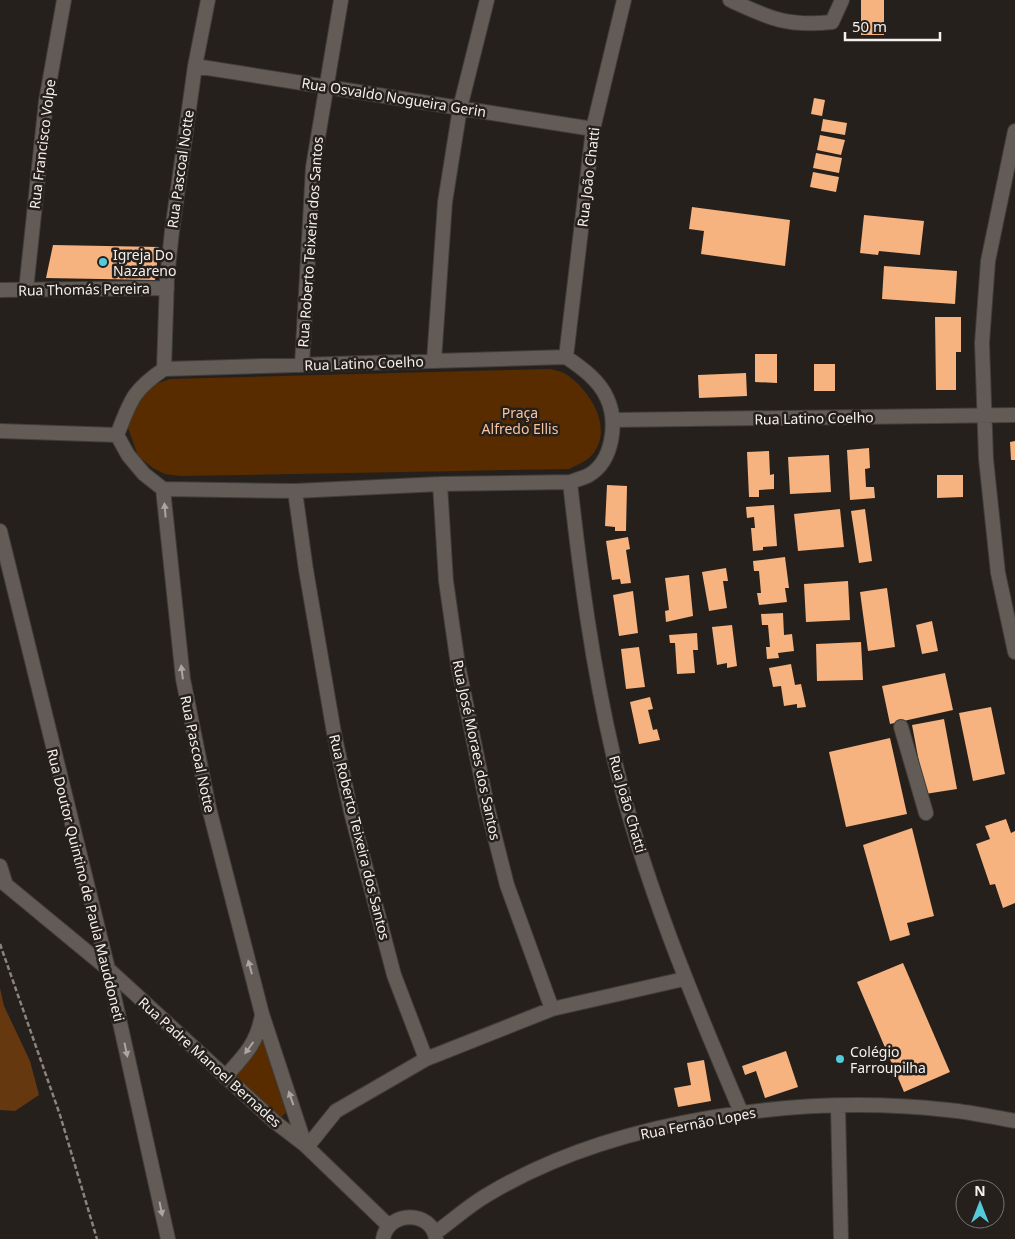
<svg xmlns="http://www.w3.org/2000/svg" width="1015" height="1239" viewBox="0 0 1015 1239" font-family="'Noto Sans',sans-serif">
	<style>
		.green { fill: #592c00 }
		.forest { fill: #653810 }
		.building { fill: #f6b27f }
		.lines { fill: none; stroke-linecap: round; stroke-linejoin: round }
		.minor-casing { stroke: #413d3a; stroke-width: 16 }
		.path { stroke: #898480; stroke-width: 2.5; stroke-dasharray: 5 2.5; stroke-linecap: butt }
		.minor { stroke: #625b56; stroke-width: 14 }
		.oneway { fill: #aba6a2 }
		.poi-dot { fill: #53cbdb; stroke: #26201c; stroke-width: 2 }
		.labels { text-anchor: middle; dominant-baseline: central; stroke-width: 5; stroke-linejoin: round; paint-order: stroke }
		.street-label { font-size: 14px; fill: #f4f0ed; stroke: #26201c }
		.poi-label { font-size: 14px; fill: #f4f0ed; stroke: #26201c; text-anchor: start }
		.park-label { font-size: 14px; fill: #fac49d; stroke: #26201c }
	</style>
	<rect width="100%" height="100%" fill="#26201c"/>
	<!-- green -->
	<path class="green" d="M549,369C554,370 560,371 564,373C590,389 617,431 589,458C584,462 575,466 569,469L180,476L165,474L153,468L138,456L128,428L129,412L153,385L170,379Z
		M262,1018L292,1106L277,1122L227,1076Z"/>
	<!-- forest -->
	<path class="forest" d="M0,988L4,1006L30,1061L39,1095L15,1111L0,1110Z"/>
	<!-- building -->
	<path class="building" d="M861,0H884V35H861Z
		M814,98L825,100L822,116L811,114Z
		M823,119L847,123L845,135L821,131Z
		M820,135L845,140L841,155L817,150Z
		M816,153L842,158L839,173L813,168Z
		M813,172L839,177L836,192L810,187Z
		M692,207L790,220L785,266L701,254L704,231L689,229Z
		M864,215L924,221L920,255L879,251L878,255L860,253Z
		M53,245L159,247L155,280L46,278Z
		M884,266L957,271L955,304L882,299Z
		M935,317H961V352H956V390H936Z
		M755,354H777V383L755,382Z
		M814,364H835V391H814Z
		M746,373L747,396L699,398L698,375Z
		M1015,441V460H1011L1010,442Z
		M869,448L870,468L865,469L866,487H874L875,498L850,500L847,450Z
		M769,451L770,475L774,474V489L759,490V497H749L747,452Z
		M829,455L831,492L790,494L788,457Z
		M937,475H963V497L937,498Z
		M607,485L627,486L626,531H615V527L605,526Z
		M774,505L777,546L763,547V550L753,551L751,528H755L754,517L747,518L746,507Z
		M840,509L844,547L798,551L794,514Z
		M865,509L872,561L859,563L851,511Z
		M628,537L630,549L626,550L631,583L621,584L620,579L612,580L606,541Z
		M785,557L789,588H785L787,602L759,605L757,593H761L759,571H754L753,561Z
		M726,568L728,581H723L727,608L709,611L702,572Z
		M689,575L693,616L666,622L665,611L669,610L665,578Z
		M848,581L850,620L806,622L804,584Z
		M887,588L895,647L868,651L860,592Z
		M633,591L638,633L619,636L613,595Z
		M783,613L784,635L792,634L794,651L778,653L779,658L767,659L766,647H770L768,625H762L761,614Z
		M932,621L938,651L922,654L916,625Z
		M732,625L737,666L727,668V663L717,665L712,627Z
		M697,633L698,650H693L695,673L677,674L675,643H670L669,635Z
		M861,642L863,680L817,681L816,644Z
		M639,647L645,687L626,689L621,649Z
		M791,664L795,685L801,684L806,707L797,708V704L784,706L781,686L773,687L769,668Z
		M945,673L953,710L890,724L882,686Z
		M650,697L653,709L648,710L653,730L657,729L660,740L639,744L630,702Z
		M991,707L1005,774L973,781L959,713Z
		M944,719L957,789L925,794L912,725Z
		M890,738L907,814L846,827L829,752Z
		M1006,819L1011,833L1015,831V903L1003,908L995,884L990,885L976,844L990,839L985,826Z
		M912,828L934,916L907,923L910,935L890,941L863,845Z
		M903,963L950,1072L904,1092L857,982Z
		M786,1051L798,1087L765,1098L756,1071L745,1075L742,1066Z
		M704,1060L711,1101L678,1107L674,1088L691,1085L687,1063Z"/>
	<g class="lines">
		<defs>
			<path id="minor" d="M730,0C769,18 787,27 832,22L842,0
				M195,66L593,129
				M1015,131L988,261L982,343L986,459L998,573L1015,652
				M0,290L167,288
				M26,290L46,101L64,0
				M566,357C582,368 599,380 607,398C618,422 613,461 589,475C583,478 576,480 570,482L440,484L295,491L163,489L144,474L128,455L117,435C131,400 132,391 164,369Z
				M566,357L593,129L624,0
				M434,361L445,202L460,108L487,0
				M302,365L313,167L341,0
				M164,369L167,278L172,231L195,66L208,0
				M613,420L1015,415
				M0,431L117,435
				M570,482C580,573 592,664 613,754C642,877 691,995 741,1112
				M440,484L446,581L458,665L488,810L507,885L552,1009
				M163,489L183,679L209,808L262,1014L305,1145
				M295,491L306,570L334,733L351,812L394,975L426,1059
				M0,531L108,969L168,1239
				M901,727L926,813
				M0,866L5,882
				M0,880L108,969L275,1122L305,1145L389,1226
				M225,1077C244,1056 257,1044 262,1015
				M838,1106L841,1239
				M307,1147L336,1111L426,1059L552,1009L684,979
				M435,1233C452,1221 468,1206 487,1195C615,1118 801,1094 948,1110C970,1112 993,1117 1015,1121
				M383,1239C388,1210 432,1210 436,1239"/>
		</defs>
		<!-- minor casing -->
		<use href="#minor" class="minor-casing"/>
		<!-- path -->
		<path class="path" d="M0,944L60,1115L97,1239"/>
		<!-- minor -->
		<use href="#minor" class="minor"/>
	</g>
	<!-- one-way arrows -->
	<defs><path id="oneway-solid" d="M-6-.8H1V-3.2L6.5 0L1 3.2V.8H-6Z" transform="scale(1.25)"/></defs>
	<g class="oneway">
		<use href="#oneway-solid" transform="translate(165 510) rotate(-95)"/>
		<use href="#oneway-solid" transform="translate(182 672) rotate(-97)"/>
		<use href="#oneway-solid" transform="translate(250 967) rotate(-105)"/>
		<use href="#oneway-solid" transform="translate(249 1048) rotate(126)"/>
		<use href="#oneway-solid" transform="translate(126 1050) rotate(78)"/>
		<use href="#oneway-solid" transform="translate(291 1098) rotate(-109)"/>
		<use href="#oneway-solid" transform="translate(161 1209) rotate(78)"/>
	</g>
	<!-- markers -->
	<g class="poi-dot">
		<circle cx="103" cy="262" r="5"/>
		<circle cx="840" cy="1059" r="5"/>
	</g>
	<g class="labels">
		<!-- street labels -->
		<g class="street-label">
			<text transform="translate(394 97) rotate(9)">Rua Osvaldo Nogueira Gerin</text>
			<text transform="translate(42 144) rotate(-83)">Rua Francisco Volpe</text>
			<text transform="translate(180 169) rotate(-82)">Rua Pascoal Notte</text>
			<text transform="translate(588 177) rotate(-83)">Rua João Chatti</text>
			<text transform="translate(310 242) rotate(-86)">Rua Roberto Teixeira dos Santos</text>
			<text transform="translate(84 289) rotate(-1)">Rua Thomás Pereira</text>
			<text transform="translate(364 363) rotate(-2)">Rua Latino Coelho</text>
			<text transform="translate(814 418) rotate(-1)">Rua Latino Coelho</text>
			<text transform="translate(477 750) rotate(78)">Rua José Moraes dos Santos</text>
			<text transform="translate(198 754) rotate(78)">Rua Pascoal Notte</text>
			<text transform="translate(628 804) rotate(74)">Rua João Chatti</text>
			<text transform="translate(360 837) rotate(76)">Rua Roberto Teixeira dos Santos</text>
			<text transform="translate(86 885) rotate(76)">Rua Doutor Quintino de Paula Mauddoneti</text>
			<text transform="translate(210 1062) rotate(42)">Rua Padre Manoel Bernades</text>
			<text transform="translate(698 1123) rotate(-11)">Rua Fernão Lopes</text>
		</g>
		<!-- poi labels -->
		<g class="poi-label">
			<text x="113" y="254">Igreja Do<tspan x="113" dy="16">Nazareno</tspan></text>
			<text x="850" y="1051">Colégio<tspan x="850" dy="16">Farroupilha</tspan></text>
		</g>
		<!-- park labels -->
		<g class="park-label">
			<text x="520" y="412">Praça<tspan x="520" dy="16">Alfredo Ellis</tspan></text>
		</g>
	</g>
	<!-- north arrow -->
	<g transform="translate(980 1204)"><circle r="24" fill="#26201c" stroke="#787370"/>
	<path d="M0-4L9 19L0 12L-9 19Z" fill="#53cbdb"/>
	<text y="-8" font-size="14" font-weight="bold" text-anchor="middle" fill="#f4f0ed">N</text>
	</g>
	<!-- scale -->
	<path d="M845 32v8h95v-8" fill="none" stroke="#f4f0ed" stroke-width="2.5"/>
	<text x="852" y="32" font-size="15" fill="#f4f0ed" stroke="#26201c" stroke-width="4" paint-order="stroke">50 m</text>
</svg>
